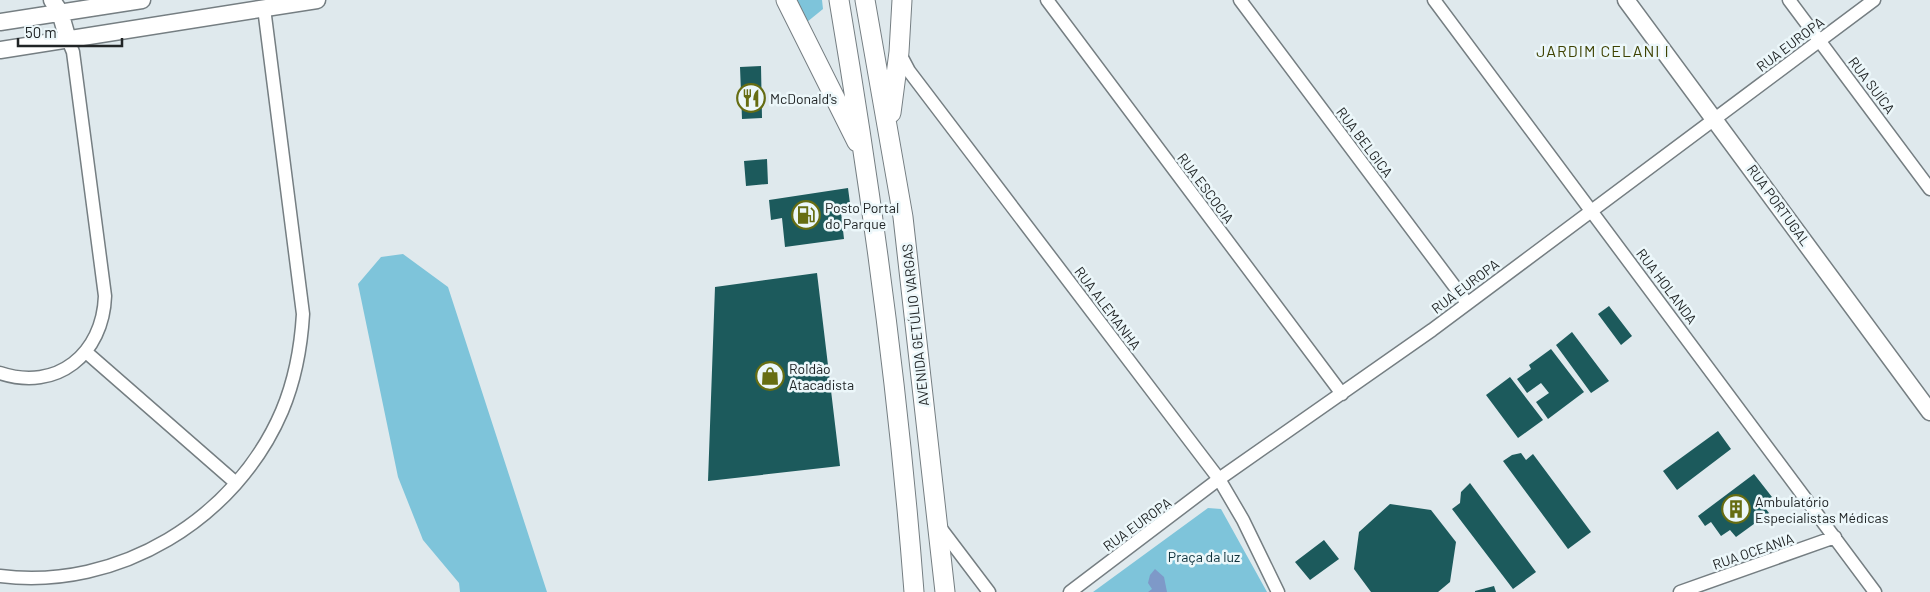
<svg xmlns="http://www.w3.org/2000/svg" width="1930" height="592" viewBox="0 0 1930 592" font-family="Barlow,sans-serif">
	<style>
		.green { fill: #7ec4da }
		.water { fill: #7e99c8 }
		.building { fill: #1c5a5c }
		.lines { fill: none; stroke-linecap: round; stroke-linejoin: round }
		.minor-casing { stroke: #757e82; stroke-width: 15 }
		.tertiary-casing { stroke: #757e82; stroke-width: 19 }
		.secondary-casing { stroke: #757e82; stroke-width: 21 }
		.minor { stroke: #fff; stroke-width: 12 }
		.tertiary { stroke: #fff; stroke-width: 16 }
		.secondary { stroke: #fff; stroke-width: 19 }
		.labels { text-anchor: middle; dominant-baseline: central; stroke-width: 5; stroke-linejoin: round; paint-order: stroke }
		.street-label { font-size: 14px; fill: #212526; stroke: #ecf7fa }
		.poi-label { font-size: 14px; fill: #212526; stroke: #ecf7fa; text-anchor: start }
		.park-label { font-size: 14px; fill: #0d2f39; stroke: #ecf7fa }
		.quarter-label { font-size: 16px; letter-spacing: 1px; fill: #3e4202; stroke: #ecf7fa }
	</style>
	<rect width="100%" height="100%" fill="#dfe9ed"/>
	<!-- green -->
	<path class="green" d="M795,0H822L823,9L807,22Z
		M403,254L448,287L547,592H460L459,583L423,540L398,477L358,284L381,257Z
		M1208,508L1221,509L1267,592H1093Z"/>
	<!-- water -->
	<path class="water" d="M1155,569L1164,577L1167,592H1148L1152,589L1148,583L1150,575Z"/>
	<!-- building -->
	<path class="building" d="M761,66L762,118L742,119L740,67Z
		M767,159L768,184L746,186L744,161Z
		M848,188L851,211L841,212L844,239L785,247L782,218L771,220L769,200Z
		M817,273L840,466L708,481L715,287Z
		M1609,306L1632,336L1621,345L1598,314Z
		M1572,332L1609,381L1591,393L1556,345Z
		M1551,349L1584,392L1548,419L1536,402L1549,393L1541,383L1527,393L1517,379L1531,369L1529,365Z
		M1510,377L1543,420L1518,438L1486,395Z
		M1718,431L1731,449L1677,490L1663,471Z
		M1521,453L1526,460L1533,454L1591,532L1568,549L1503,461L1512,455Z
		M1754,474L1772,497L1762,504L1769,513L1736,537L1730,530L1721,536L1711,522L1705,526L1698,516Z
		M1470,483L1536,572L1513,589L1452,509L1460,503L1461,492Z
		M1390,504L1431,510L1456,542L1450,582L1438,592H1371L1354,569L1359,532Z
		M1324,540L1339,559L1310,580L1295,562Z
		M1494,586L1496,592H1475V591Z"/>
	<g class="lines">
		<defs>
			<path id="minor" d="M1047,0L1342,394
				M1240,0L1467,303
				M1434,0L1875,592
				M1789,0L1930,189
				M899,52L909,71L1219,479L1243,520L1278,592
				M86,352L236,483
				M0,373C57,392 103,354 105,296L73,52L68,40
				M939,526L989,592
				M0,576C118,591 236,519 282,411C295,380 301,348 303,314L264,8
				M1070,592L1219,479L1432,330L1874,0
				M1680,592L1835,537"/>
			<path id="tertiary" d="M52,0L60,12L68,40
				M1626,0L1930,412
				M0,22L142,0
				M0,50L317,0"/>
			<path id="secondary" d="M786,0L857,142
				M839,0C872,196 899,394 914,592
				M865,0L903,217L945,592
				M891,113L899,52L902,0"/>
		</defs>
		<!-- minor casing -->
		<use href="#minor" class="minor-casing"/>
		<!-- tertiary casing -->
		<use href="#tertiary" class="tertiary-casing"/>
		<!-- secondary casing -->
		<use href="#secondary" class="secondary-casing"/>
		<!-- minor -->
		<use href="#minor" class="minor"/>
		<!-- tertiary -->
		<use href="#tertiary" class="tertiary"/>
		<!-- secondary -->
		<use href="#secondary" class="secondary"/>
	</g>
	<!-- icons -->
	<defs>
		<symbol id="restaurant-ring" viewBox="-11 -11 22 22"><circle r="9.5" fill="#ecf7fa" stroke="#666d13" stroke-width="1.5"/><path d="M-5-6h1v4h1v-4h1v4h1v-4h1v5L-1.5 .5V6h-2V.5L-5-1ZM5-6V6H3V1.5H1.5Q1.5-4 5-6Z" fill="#666d13"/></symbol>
		<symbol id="fuel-ring" viewBox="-11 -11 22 22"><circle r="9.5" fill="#ecf7fa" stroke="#666d13" stroke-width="1.5"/><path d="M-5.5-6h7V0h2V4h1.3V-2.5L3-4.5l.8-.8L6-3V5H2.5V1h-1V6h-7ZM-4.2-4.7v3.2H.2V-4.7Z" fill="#666d13"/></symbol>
		<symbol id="shop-ring" viewBox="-11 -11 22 22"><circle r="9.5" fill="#ecf7fa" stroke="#666d13" stroke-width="1.5"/><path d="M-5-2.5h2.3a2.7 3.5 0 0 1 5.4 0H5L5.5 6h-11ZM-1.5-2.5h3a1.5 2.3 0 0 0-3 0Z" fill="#666d13"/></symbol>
		<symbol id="building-ring" viewBox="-11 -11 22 22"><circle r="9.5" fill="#ecf7fa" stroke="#666d13" stroke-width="1.5"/><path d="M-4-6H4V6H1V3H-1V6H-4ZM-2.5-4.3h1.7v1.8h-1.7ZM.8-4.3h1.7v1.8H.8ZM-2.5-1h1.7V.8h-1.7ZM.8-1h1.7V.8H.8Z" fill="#666d13"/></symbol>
	</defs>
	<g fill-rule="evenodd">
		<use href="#restaurant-ring" x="735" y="82" width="32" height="32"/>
		<use href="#fuel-ring" x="790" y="199" width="32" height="32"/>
		<use href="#shop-ring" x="754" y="360" width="32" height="32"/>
		<use href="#building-ring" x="1720" y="493" width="32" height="32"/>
	</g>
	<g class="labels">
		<!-- street labels -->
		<g class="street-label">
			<text transform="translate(1790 44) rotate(-37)">RUA EUROPA</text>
			<text transform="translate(1872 85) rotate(53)">RUA SUÍCA</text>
			<text transform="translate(1365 142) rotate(53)">RUA BELGICA</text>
			<text transform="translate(1206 188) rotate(53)">RUA ESCOCIA</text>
			<text transform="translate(1779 205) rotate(54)">RUA PORTUGAL</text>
			<text transform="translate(1465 286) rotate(-37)">RUA EUROPA</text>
			<text transform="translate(1667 286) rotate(53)">RUA HOLANDA</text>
			<text transform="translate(1108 308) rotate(53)">RUA ALEMANHA</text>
			<text transform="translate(915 325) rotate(-96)">AVENIDA GETÚLIO VARGAS</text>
			<text transform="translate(1137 524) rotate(-36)">RUA EUROPA</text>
			<text transform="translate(1753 551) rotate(-19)">RUA OCEANIA</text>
		</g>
		<!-- poi labels -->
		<g class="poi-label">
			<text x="770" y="98">McDonald's</text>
			<text x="825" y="207">Posto Portal<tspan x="825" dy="16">do Parque</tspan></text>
			<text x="789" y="368">Roldão<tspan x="789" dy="16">Atacadista</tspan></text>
			<text x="1755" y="501">Ambulatório<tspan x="1755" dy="16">Especialistas Médicas</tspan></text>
		</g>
		<!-- park labels -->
		<g class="park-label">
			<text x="1204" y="556">Praça da luz</text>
		</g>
		<!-- quarter labels -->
		<g class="quarter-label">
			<text x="1603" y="50">JARDIM CELANI I</text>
		</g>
	</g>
	<!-- scale -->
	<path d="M18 38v8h104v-8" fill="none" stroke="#212526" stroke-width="2.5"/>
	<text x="25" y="38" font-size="15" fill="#212526" stroke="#ecf7fa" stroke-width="4" paint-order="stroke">50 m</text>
</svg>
